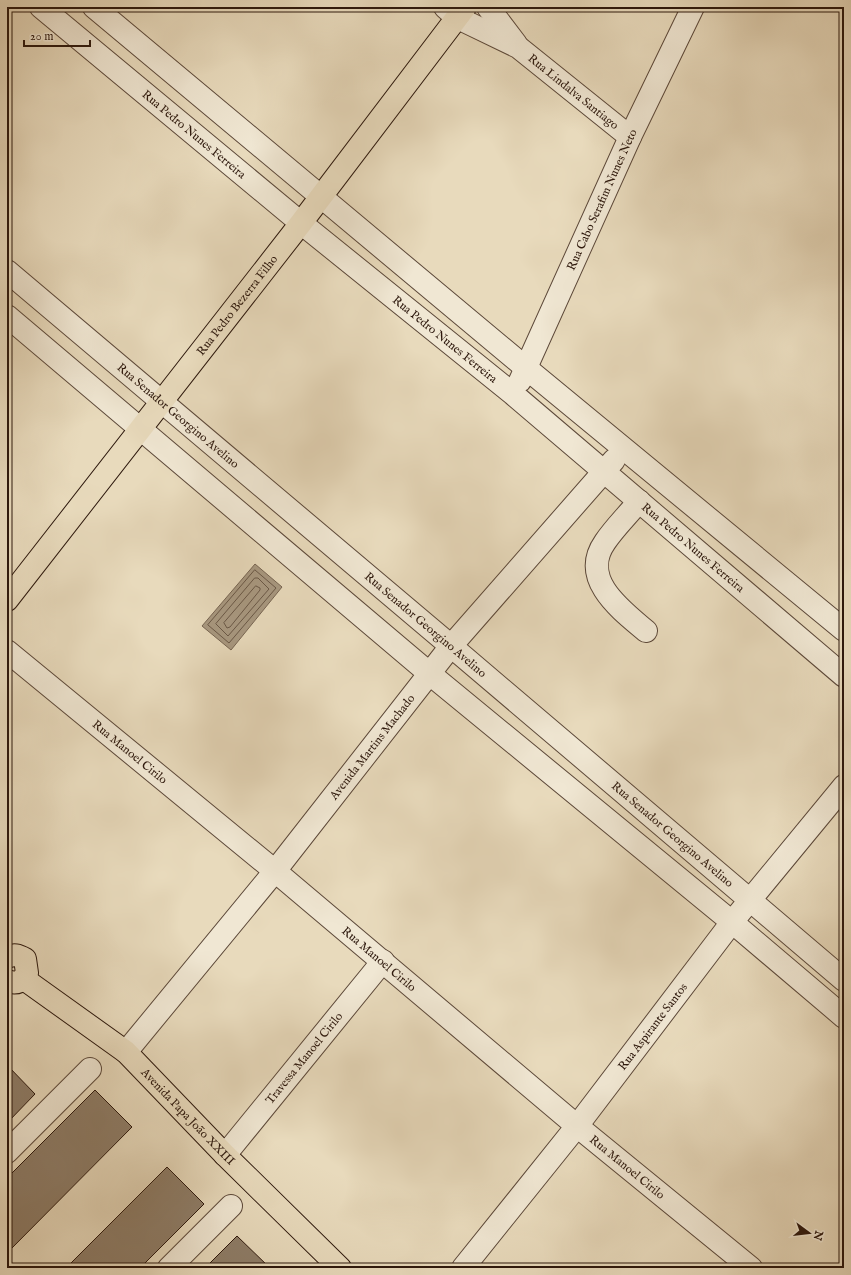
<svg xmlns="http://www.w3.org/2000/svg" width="851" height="1275" viewBox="0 0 851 1275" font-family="'IM FELL English',serif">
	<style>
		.water { fill: #a89880; stroke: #776552 }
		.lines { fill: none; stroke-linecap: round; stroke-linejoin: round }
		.shore { stroke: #6a5846; stroke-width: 1 }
		.building { fill: #8e7d68; stroke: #2d180d }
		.minor-casing { stroke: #5c4839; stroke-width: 24 }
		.major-casing { stroke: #2d180d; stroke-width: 24 }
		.minor { stroke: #f0e7d3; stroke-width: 22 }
		.major { stroke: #e8dabc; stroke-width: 22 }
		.labels { text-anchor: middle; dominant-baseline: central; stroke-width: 3.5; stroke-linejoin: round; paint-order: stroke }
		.street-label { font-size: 12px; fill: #2d180d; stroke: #f0e7d3 }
	</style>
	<rect width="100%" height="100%" fill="#e8dabc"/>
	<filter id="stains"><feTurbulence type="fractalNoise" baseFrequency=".005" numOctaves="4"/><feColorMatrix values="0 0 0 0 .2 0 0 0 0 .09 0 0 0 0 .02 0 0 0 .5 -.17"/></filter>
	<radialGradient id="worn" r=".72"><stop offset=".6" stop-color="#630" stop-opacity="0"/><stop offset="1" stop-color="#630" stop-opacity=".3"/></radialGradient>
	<!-- water -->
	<path class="water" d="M255,564L282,587L231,650L202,626Z"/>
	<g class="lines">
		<!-- shore -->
		<path class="shore" d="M255,570L276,588L229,643L208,625Z
			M255,578H258L269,589L228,636L216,624Z
			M256,586L260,588V590L230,627L227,628L224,623Z"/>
	</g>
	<!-- building -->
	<path class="building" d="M7,1065L35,1094L7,1123Z
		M95,1090L132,1127L7,1253V1178Z
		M167,1167L204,1204L140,1268H66Z
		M237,1236L270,1268H205Z"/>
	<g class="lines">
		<defs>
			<g id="minor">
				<path id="s1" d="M41,7L301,223L513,394L844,676"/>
				<path d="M94,7L526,368L844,630"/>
				<path id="s2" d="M445,7L456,17L518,47L630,137"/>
				<path d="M488,7L516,44"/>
				<path id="s3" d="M7,271L451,646L844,980"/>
				<path d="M7,316L430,674L732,922L844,1017"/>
				<path id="s4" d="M520,381L630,137L693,7"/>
				<path d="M639,501C628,515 615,527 605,542C579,579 621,610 646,631"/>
				<path id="s5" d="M7,651L275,871L577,1126L751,1268"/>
				<path id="s6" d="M126,1052L275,871L451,646L614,460"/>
				<path d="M7,1152L90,1069"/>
				<path id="s7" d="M225,1155L383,961"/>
				<path d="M169,1268L231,1206"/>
				<path id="s8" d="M463,1268L577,1126L732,922L844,786"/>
			</g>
			<g id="major">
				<path id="s9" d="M7,600L301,223L465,7"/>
				<path d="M7,957C14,954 18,955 25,959L27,973C23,981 17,985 7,981"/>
				<path id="s10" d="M24,979L126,1052L225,1155L340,1268"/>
			</g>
		</defs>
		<!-- minor casing -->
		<use href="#minor" class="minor-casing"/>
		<!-- major casing -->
		<use href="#major" class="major-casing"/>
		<!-- minor -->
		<use href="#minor" class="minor"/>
		<!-- major -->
		<use href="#major" class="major"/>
	</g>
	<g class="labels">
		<!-- street labels -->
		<g class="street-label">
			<text stroke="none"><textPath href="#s2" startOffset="155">Rua Lindalva Santiago</textPath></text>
			<text stroke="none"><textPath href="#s1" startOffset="199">Rua Pedro Nunes Ferreira</textPath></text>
			<text stroke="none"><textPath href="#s4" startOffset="199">Rua Cabo Serafim Nunes Neto</textPath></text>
			<text stroke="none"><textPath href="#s9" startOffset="374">Rua Pedro Bezerra Filho</textPath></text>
			<text stroke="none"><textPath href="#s1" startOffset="523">Rua Pedro Nunes Ferreira</textPath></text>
			<text stroke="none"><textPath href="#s3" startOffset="224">Rua Senador Georgino Avelino</textPath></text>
			<text stroke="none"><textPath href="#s1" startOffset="847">Rua Pedro Nunes Ferreira</textPath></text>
			<text stroke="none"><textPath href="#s3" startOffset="548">Rua Senador Georgino Avelino</textPath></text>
			<text stroke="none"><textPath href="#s6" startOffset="392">Avenida Martins Machado</textPath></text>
			<text stroke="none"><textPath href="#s5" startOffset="159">Rua Manoel Cirilo</textPath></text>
			<text stroke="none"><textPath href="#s3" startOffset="872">Rua Senador Georgino Avelino</textPath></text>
			<text stroke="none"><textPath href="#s5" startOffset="483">Rua Manoel Cirilo</textPath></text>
			<text stroke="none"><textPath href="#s8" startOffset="307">Rua Aspirante Santos</textPath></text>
			<text stroke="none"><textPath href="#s7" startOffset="125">Travessa Manoel Cirilo</textPath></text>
			<text stroke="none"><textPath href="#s10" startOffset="215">Avenida Papa João XXIII</textPath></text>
			<text stroke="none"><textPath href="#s5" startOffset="807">Rua Manoel Cirilo</textPath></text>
		</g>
	</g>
	<!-- margin -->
	<rect width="851" height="1275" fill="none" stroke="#e8dabc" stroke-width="24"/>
	<rect x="8" y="8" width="835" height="1259" fill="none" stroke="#2d180d" stroke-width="2"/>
	<rect x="12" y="12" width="827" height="1251" fill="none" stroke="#2d180d"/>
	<!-- north arrow -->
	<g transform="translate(809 1233) rotate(105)" stroke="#f0e7d3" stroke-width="3" paint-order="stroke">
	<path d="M0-3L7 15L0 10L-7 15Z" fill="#2d180d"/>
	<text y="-6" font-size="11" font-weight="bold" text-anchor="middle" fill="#2d180d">N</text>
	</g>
	<!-- scale -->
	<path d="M24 40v6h66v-6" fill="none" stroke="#2d180d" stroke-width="2"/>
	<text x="30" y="40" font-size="12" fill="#2d180d" stroke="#f0e7d3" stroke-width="3" paint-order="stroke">20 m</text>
	<rect width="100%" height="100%" filter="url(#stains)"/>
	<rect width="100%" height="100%" fill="url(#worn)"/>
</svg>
